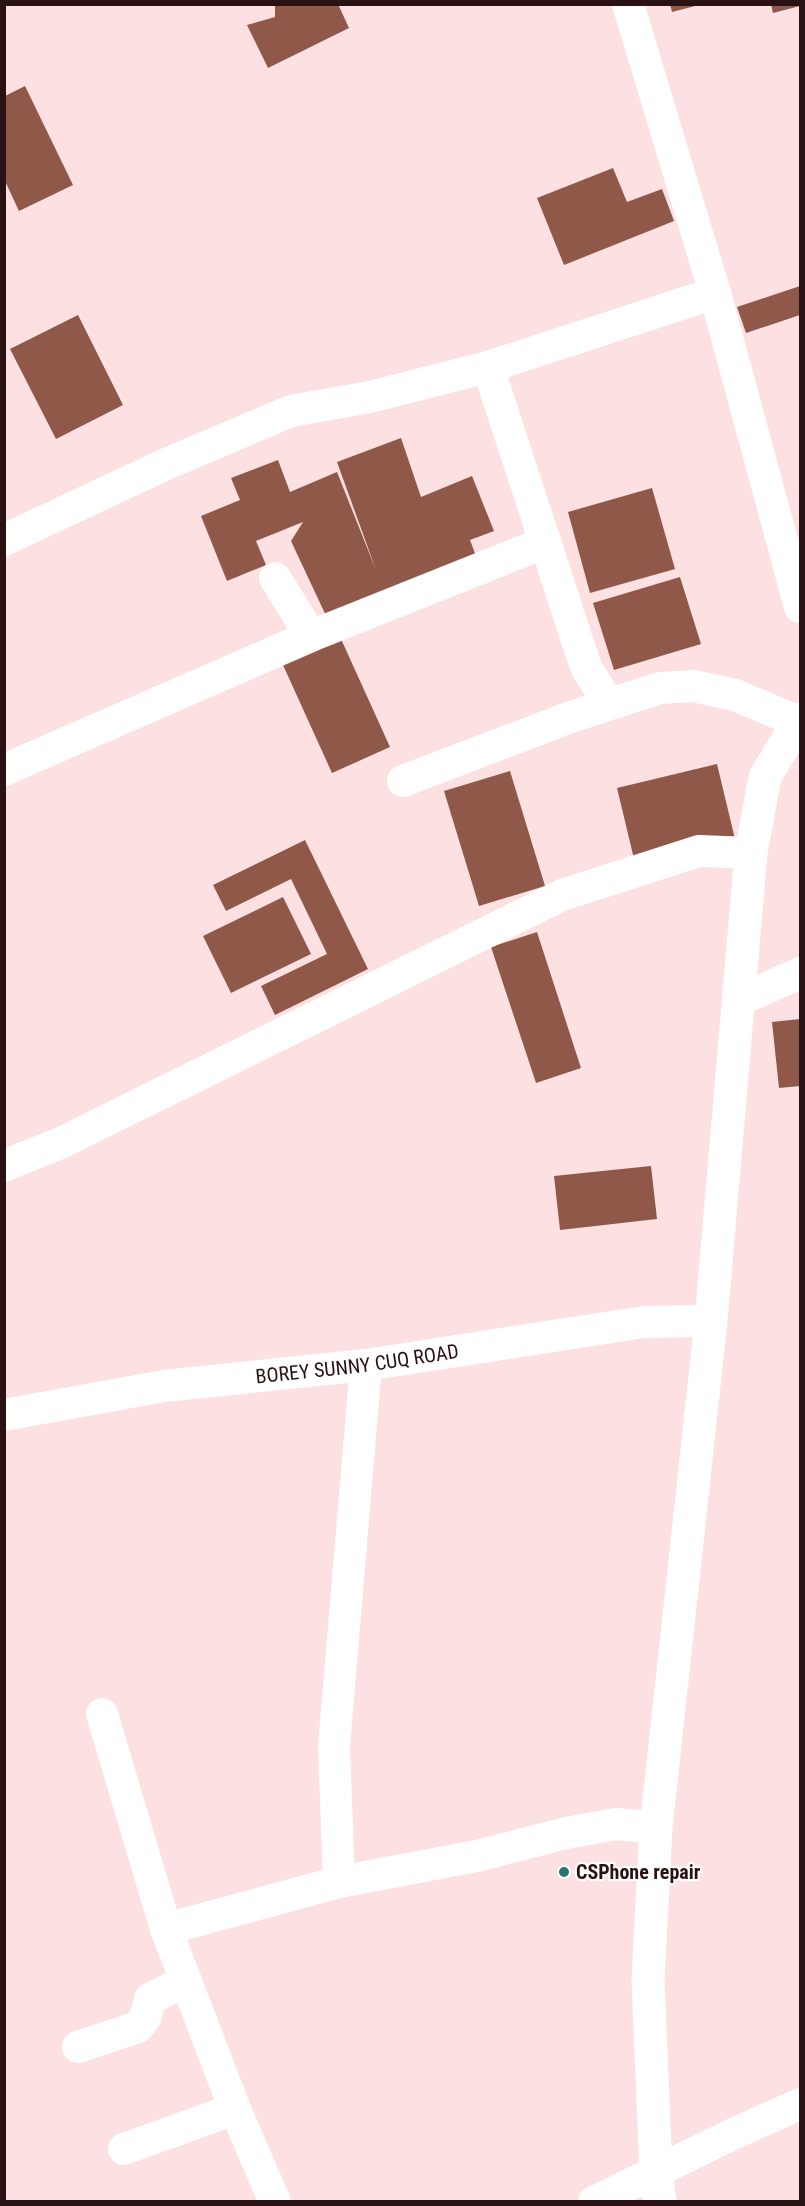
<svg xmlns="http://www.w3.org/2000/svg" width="805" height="2206" viewBox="0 0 805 2206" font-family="'Roboto Condensed',sans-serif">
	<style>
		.building { fill: #905849 }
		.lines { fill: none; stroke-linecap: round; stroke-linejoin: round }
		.minor { stroke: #fff; stroke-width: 32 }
		.tertiary { stroke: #fff; stroke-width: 33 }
		.poi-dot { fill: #287373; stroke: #fff; stroke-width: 2 }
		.labels { text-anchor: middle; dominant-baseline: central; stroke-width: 4.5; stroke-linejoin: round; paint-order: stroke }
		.street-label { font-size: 20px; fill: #2a1214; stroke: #fff }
		.poi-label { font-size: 20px; font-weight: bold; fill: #2a1214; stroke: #fff; text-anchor: start }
	</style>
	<rect width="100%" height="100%" fill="#fde0e1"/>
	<!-- building -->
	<path class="building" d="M275,4H338L349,28L268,68L247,25L275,17Z
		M670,4H699V5L672,12Z
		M771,4H800V6L773,13Z
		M25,86L73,185L19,211L5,181V96Z
		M613,168L627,202L662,189L674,221L564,265L537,198Z
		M800,286V315L746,333L737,307Z
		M78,315L123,405L56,439L10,349Z
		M401,438L421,497L472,476L494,531L470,540L476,556L328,620L291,541L303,522L256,541L266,565L227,581L201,516L240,500L231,478L278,460L290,492L337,472L376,570L337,462Z
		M652,488L675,569L590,593L568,512Z
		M680,577L701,644L614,670L593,603Z
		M341,639L390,747L332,773L283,665Z
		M717,764L735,839L635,863L617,788Z
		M510,771L545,886L479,906L444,791Z
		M305,840L368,969L275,1015L261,986L327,954L291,879L226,911L213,885Z
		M283,897L311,954L231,993L203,936Z
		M537,932L581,1068L536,1083L491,947Z
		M800,1019V1086L779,1088L772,1022Z
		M651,1166L657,1219L560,1230L554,1176Z"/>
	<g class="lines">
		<!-- minor -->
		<g class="minor">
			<path d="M628,4L715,293L800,607"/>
			<path d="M488,367L577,640L587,669L609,704"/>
			<path d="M4,540L164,465L291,411L370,397L488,367L715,293"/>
			<path d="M275,578L311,636"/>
			<path d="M4,770L311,636L546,542"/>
			<path d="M403,781L571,717L660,688L693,686L735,695L799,722"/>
			<path d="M738,1001L800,973"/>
			<path d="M4,1166L63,1142L562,895L699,851L751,853"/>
			<path id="s1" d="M4,1415L164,1386L366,1365L644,1322L711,1321"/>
			<path d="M102,1714L166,1929"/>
			<path d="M339,1882L477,1856L566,1833L616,1824L656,1828"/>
			<path d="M78,2047L138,2027L146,2016L150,1999L185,1981"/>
			<path d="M124,2149L235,2109"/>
			<path d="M275,2202L235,2109L166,1929L339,1882L334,1746L366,1365"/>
			<path d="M594,2202L735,2133L800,2104"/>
		</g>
		<!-- tertiary -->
		<path class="tertiary" d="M660,2202L656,2172L648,1980L656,1828L711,1321L751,853L765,777L800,719"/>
	</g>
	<!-- markers -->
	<circle class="poi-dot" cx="564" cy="1872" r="6"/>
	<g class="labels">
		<!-- street labels -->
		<g class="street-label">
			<text stroke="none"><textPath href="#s1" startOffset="357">BOREY SUNNY CUQ ROAD</textPath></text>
		</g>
		<!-- poi labels -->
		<g class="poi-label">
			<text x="576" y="1872">CSPhone repair</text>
		</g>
	</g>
	<!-- border -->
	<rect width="805" height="2206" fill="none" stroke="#2a1214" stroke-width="12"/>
</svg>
